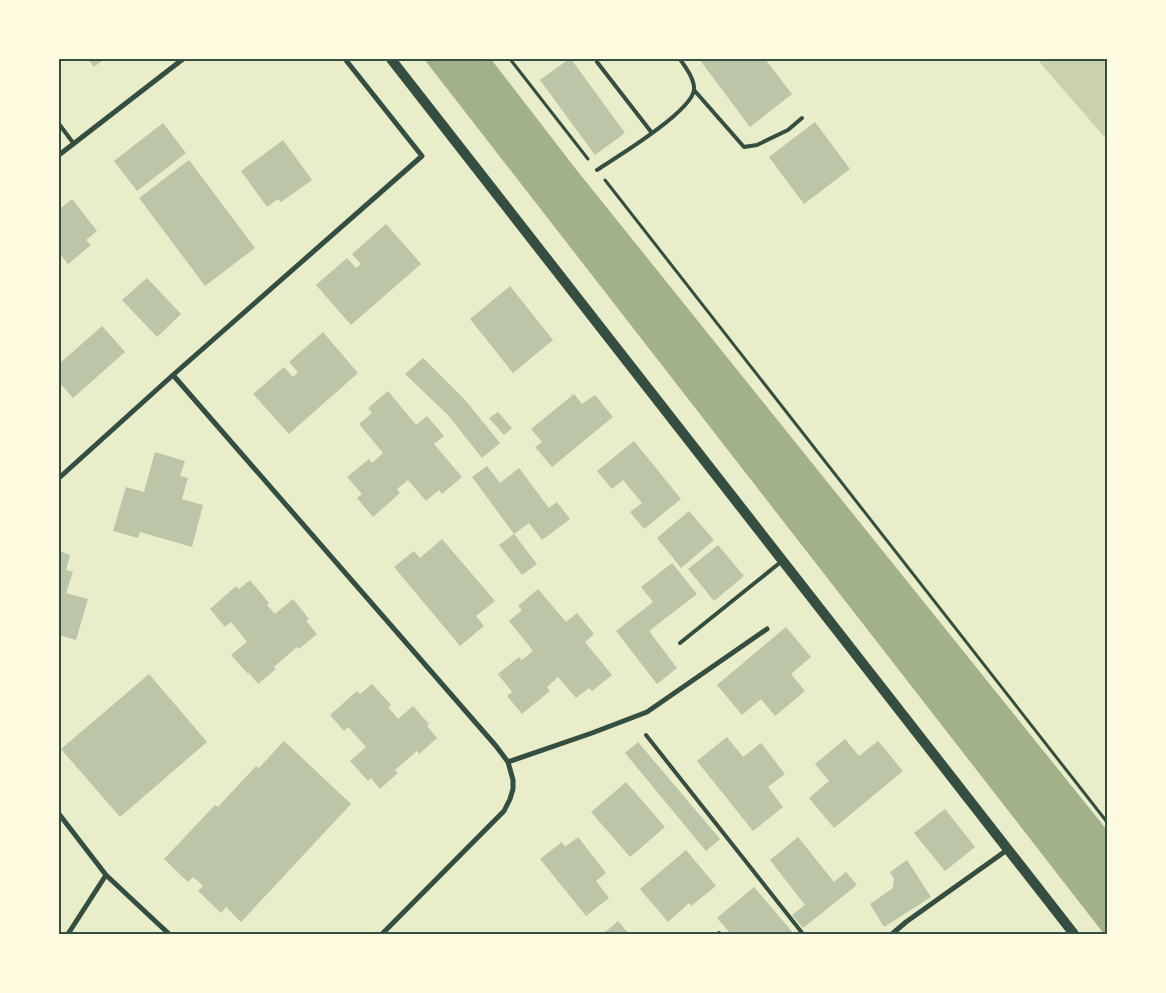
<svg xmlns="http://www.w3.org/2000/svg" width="1166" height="993" viewBox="0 0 1166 993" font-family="Lora,serif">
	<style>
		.green { fill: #cad2ad }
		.water { fill: #a3b18a }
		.building { fill: #bcc5a7 }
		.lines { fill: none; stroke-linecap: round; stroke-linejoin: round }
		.path { stroke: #344e41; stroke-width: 3 }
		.service { stroke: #344e41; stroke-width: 4 }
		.minor { stroke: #344e41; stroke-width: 5 }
		.secondary { stroke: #344e41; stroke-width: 10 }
		.neatline { fill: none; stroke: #344e41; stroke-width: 2 }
	</style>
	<rect width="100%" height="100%" fill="#e9edc9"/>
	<!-- green -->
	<path class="green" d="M1038,59H1107V140L1042,65Z"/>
	<!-- water -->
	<path class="water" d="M424,59H491L575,168L1107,830V934H1104Z"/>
	<!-- building -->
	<path class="building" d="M88,59H104L94,67Z
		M569,59H571L625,133L595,155L540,80Z
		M699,59H765L792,94L750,127Z
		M815,122L850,169L804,204L769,157Z
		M163,123L186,153L137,191L114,161Z
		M283,140L312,180L281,202L278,199L267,207L241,171Z
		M189,160L255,248L205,286L139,198Z
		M72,199L97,231L86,240L91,245L68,264L59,253V206L61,208Z
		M386,224L421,264L351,325L316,285L347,258L356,268L361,264L352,254Z
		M147,278L181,314L157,337L122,300Z
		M510,286L553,340L513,373L470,319Z
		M102,326L125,352L73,398L59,382V364Z
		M323,332L358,373L289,434L253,394L284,367L293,377L298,372L289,362Z
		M423,358L466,401L500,443L482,458L448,415L405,374Z
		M388,391L416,425L427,416L444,436L434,444L462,477L442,494L439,490L426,501L408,480L397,489L400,493L373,517L357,498L362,494L347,477L369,459L372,463L383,453L359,424L372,413L368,408Z
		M574,394L582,404L595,395L613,417L552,467L535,447L542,442L531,429Z
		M498,412L512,428L504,435L489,418Z
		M634,441L681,499L644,529L630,512L642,503L623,480L612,489L597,471Z
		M155,452L185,461L180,476L188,478L182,499L203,505L192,547L140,532L138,538L113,531L126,487L144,492Z
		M487,466L500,483L519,468L549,508L557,502L570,519L542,540L529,523L514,534L537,564L522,575L499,545L514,534L472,477Z
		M689,511L714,540L681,568L657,538Z
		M442,539L495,601L476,616L484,626L460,646L394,567L414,551L420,558Z
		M718,545L744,576L714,601L688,569Z
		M59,551L70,555L66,570L73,572L66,593L88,599L76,640L59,635Z
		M672,563L697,594L649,631L677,668L657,684L616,631L653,602L641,587Z
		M250,580L269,603L267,605L275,614L293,599L309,619L306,621L317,634L299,649L297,647L274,667L276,669L258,684L249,673L248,674L231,655L247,642L231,622L225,627L210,609L236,586L239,589Z
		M538,589L566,622L577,613L594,634L585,642L612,675L592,691L589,688L576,698L558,677L547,687L550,691L522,714L507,696L512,692L498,674L519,657L522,660L533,651L509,621L522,610L518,606Z
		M786,627L811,657L791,674L805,691L775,716L761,699L742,715L717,685Z
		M149,674L207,742L120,817L61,749Z
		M372,684L391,705L388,707L398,719L413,706L429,724L427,726L437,738L419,754L417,751L395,770L398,773L380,789L371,778L368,781L350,761L366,747L348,727L344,731L330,715L357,691L360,694Z
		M727,737L743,757L761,743L785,774L768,787L783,807L753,831L697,761Z
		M845,739L859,756L878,741L903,771L834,828L809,798L829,781L815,764Z
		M284,741L351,804L241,922L226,907L221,913L198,891L203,886L198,881L193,877L188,882L164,859L215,805L218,807L256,766L259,768Z
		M638,742L720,839L706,851L625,753Z
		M626,782L665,827L630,857L591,812Z
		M945,809L975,847L945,871L914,833Z
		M578,837L606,873L596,881L609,898L586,916L540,859L562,842L565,847Z
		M798,837L834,882L846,872L857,885L803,928L792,915L805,905L770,860Z
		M686,850L716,886L691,906L689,903L668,922L640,889Z
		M907,860L931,897L884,927L870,904L893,888L894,879L890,872Z
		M754,887L794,934H731L717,918Z
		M618,921L629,934H603Z"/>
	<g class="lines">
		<!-- path -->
		<path class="path" d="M510,59L588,159
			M605,180L1107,822"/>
		<!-- service -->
		<path class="service" d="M597,62L652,133
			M694,90L744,147L757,145L788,130L802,118
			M59,124L74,144
			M597,170C617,157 691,112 694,90C695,79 685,67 680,59
			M680,643L782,561
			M646,735L803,934
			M719,933L720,934"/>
		<!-- minor -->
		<path class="minor" d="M59,155L183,59
			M173,375L496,746L508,762L513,780V789L510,799L504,811L382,934
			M59,478L173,375L422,156L345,59
			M508,762L592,733L647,712L767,629
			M59,814L106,875L169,934
			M68,934L106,875
			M892,934L906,922L1007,850"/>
		<!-- secondary -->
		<path class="secondary" d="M391,59L1074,934"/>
	</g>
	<!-- border -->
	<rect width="1166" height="993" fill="none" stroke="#fefae0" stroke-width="120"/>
	<rect x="60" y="60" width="1046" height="873" class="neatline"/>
</svg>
